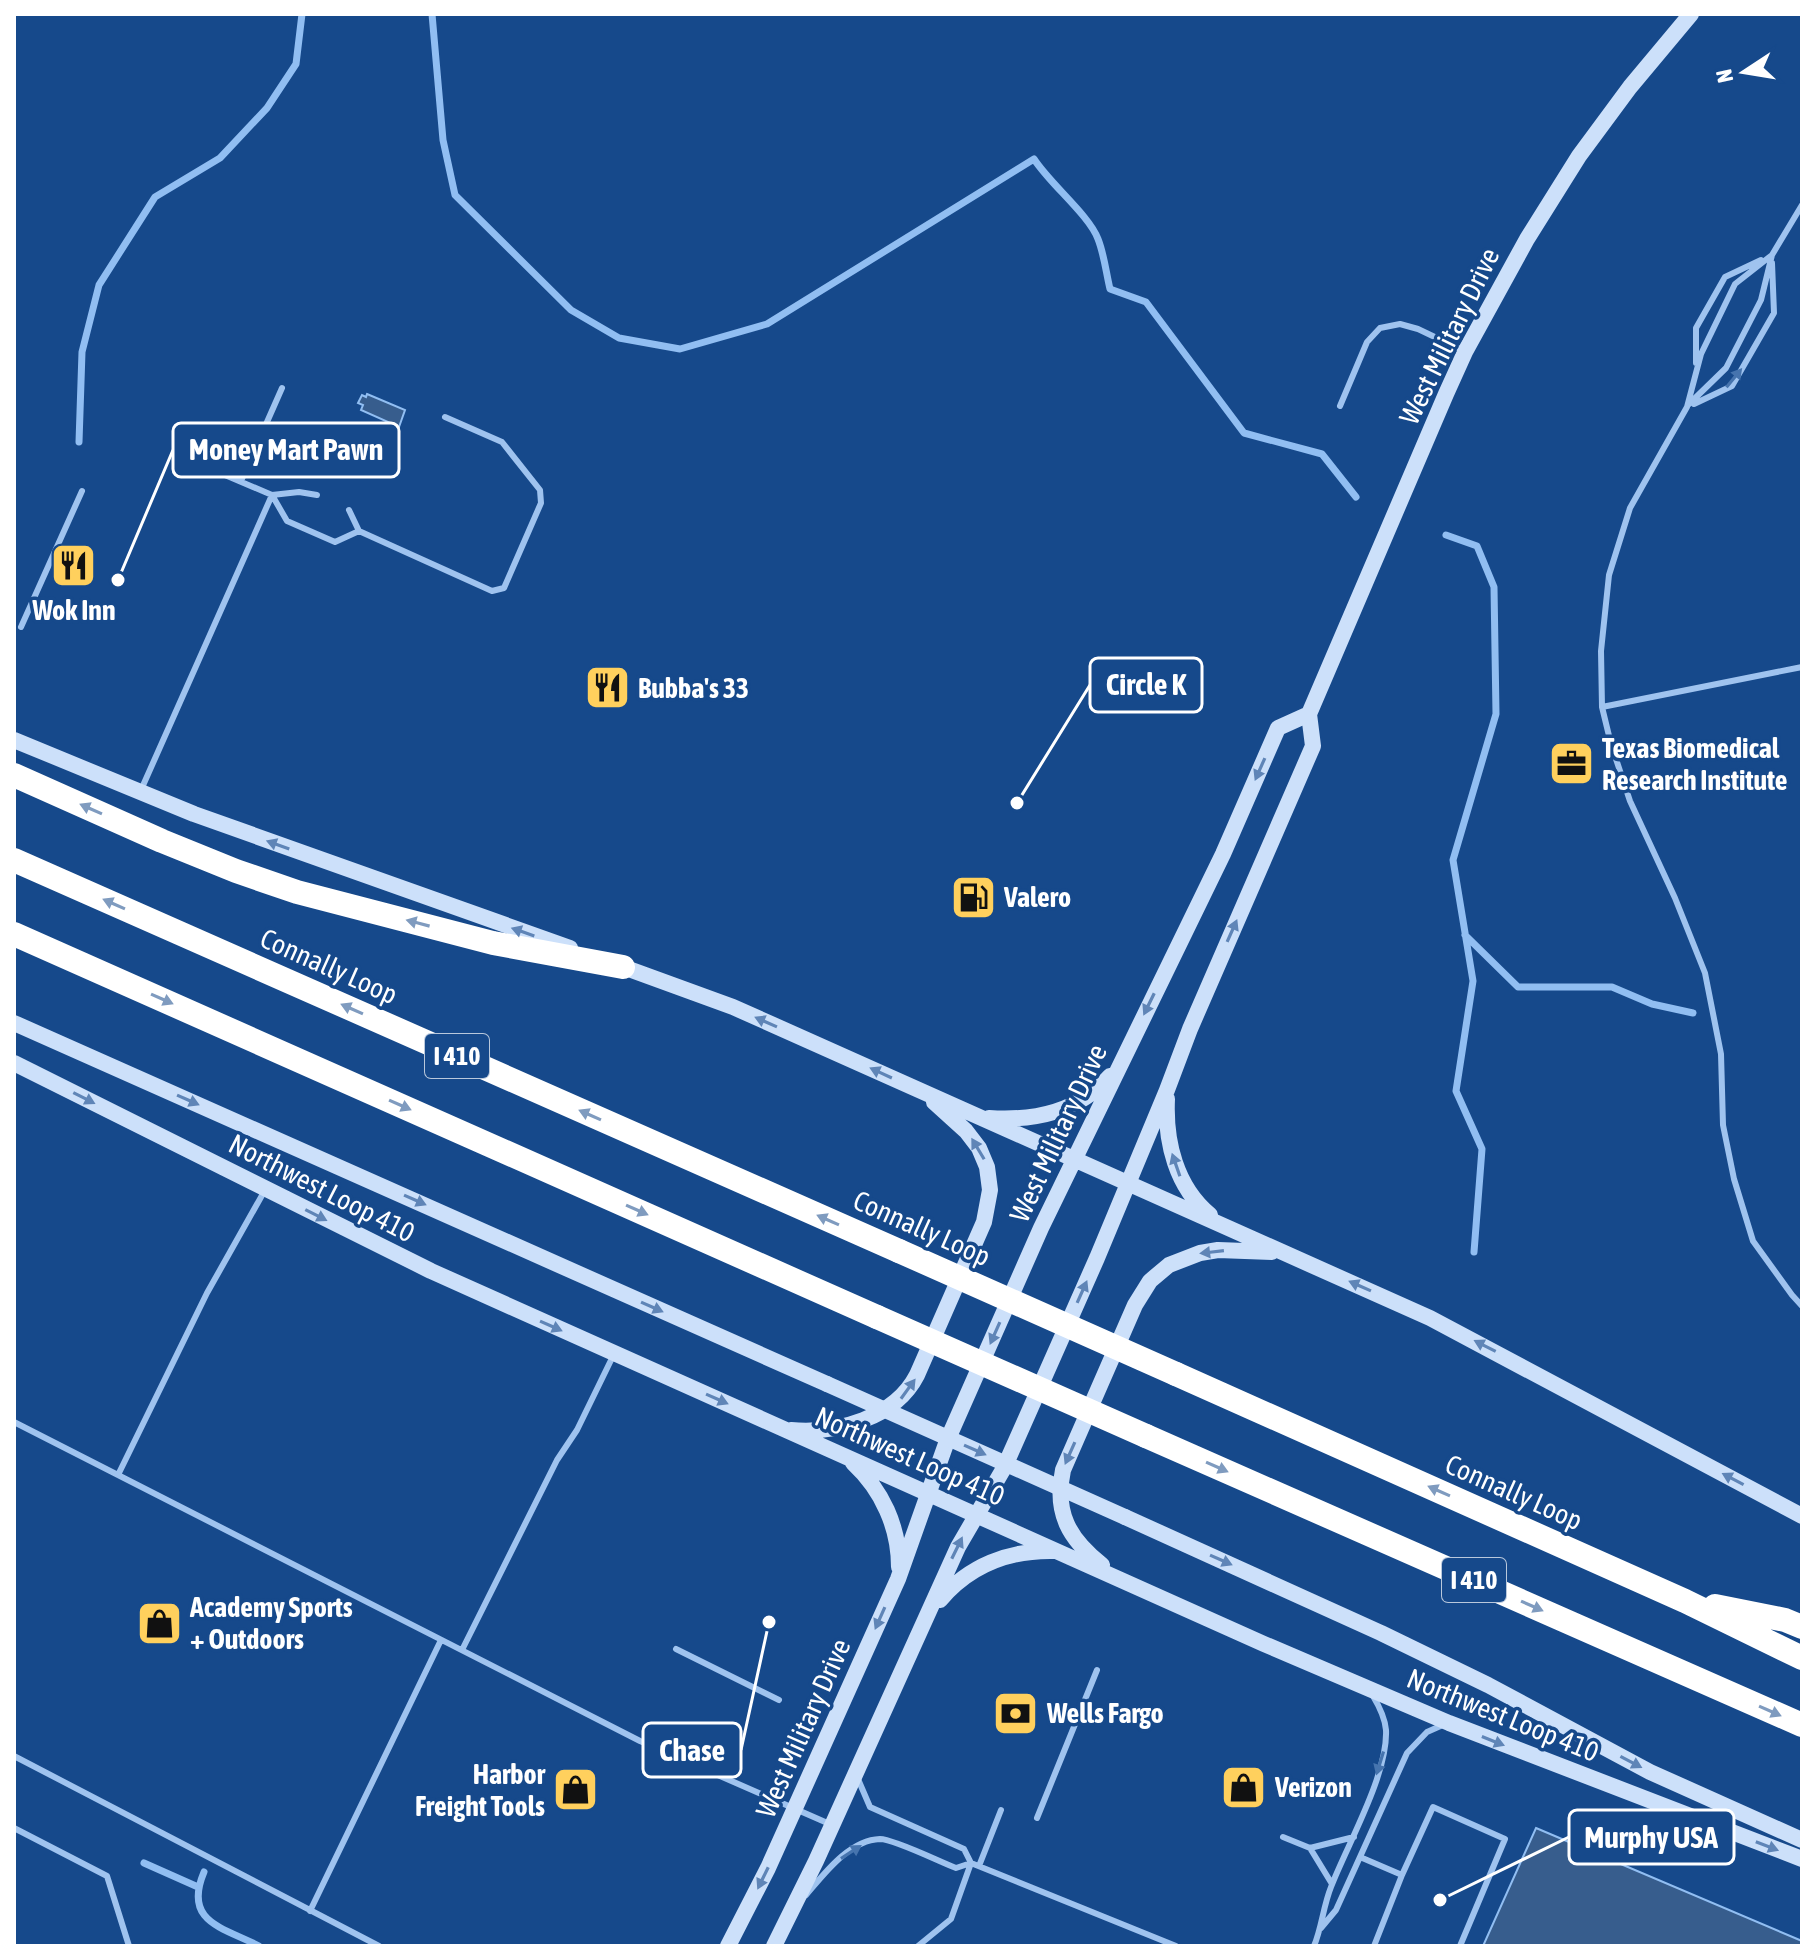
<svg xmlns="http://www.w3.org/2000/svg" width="1816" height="1960" viewBox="0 0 1816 1960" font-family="'Asap Condensed',sans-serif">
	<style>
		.water { fill: #375d8d; stroke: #91bef2; stroke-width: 2 }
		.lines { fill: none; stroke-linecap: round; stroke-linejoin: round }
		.stream { stroke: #91bef2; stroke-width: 7 }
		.lane { stroke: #9fc3ef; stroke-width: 6 }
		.secondary { stroke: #cce0fa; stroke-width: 16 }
		.highway { stroke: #fff; stroke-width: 24 }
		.secondary-bridge { stroke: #cce0fa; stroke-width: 16 }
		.highway-bridge { stroke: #fff; stroke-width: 24 }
		.oneway { fill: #4674ae }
		.oneway2 { fill: #5f85b7 }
		.oneway3 { fill: #7f9bbf }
		.labels { text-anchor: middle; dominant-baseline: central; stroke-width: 7; stroke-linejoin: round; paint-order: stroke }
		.shield { fill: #16498b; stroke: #b9c8dc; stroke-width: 2 }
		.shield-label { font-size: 26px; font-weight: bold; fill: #fff }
		.street-label { font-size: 28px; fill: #fff; stroke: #16498b }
		.poi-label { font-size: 28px; font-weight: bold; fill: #fff; stroke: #16498b; text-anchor: start }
		.leader { fill: none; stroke: #fff; stroke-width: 3 }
		.callout-dot { fill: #fff; stroke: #16498b; stroke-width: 3 }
		.callout { fill: #16498b; stroke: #fff; stroke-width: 3 }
		.callout-label { font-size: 30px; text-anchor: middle; font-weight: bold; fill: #fff }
	</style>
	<rect width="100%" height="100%" fill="#16498b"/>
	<!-- water -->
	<path class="water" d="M367,394L405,410L399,427L361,410L363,405L358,403L362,395L366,397Z
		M1536,1828L1802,1941V1946H1483Z"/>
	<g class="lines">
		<!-- stream -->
		<path class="stream" d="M432,14L443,140L455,195L571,310L619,338L680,349L767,324L1034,159C1050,184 1089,215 1098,239C1104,254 1106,272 1110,289L1146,302L1244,433L1322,454L1356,497
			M79,442L82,352L99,285L155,197L220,158L267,108L296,64L302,14
			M1446,535L1477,546L1494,587L1496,714L1453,860L1473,981L1456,1091L1482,1149L1474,1252
			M1465,935L1518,987H1612L1652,1004L1693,1013
			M144,1863L198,1887
			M204,1872C183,1922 222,1927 259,1946"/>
		<!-- lane -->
		<path class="lane" d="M1772,255L1735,284L1701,354L1687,407L1630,508L1609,575L1601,651L1602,707L1611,744L1630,801L1675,898L1705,973L1721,1054L1723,1125L1734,1179L1753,1241L1792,1295L1802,1306
			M1696,363V328L1725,277L1761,260
			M1689,404L1726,368L1761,300L1772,255L1802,205
			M1694,404L1732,386L1774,313L1772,263
			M1340,406L1367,342L1380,328L1400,324L1418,329L1462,350
			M178,455L272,495L287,521L335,542L359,531L492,591L504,588L541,503L540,490L502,442L445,417
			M241,481L282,388
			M349,510L359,531
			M21,627L82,491
			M1602,707L1802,667
			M141,790L272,495L299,492L317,495
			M14,1422L640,1741L832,1825
			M118,1475L207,1293L265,1190
			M676,1649L779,1700
			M462,1650L557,1460L577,1430L614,1354
			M14,1756L379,1946
			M858,1779L870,1807L964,1849L971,1863L951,1919L918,1946
			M1037,1818L1097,1670
			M14,1828L107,1876L129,1946
			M1283,1837L1310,1848L1354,1837
			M1310,1848L1332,1884
			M1360,1857L1402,1875L1374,1946
			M979,1866L1001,1810
			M1402,1875L1433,1807L1505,1839L1460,1946
			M806,1895C824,1874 849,1840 880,1839C894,1839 940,1862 956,1868L971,1863L1176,1946
			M310,1911L441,1640
			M1321,1928L1336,1910L1407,1753L1427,1732L1445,1724
			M1314,1946C1322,1927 1323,1907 1331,1887C1347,1845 1388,1775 1386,1730C1385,1718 1379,1706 1373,1696"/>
		<!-- secondary -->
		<path class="secondary" d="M14,740L194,814L570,948
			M615,964L733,1007L1430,1318L1802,1516
			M14,1023L827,1384
			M14,1063L431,1271L1264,1644L1449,1723L1802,1859
			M1167,1099C1165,1142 1176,1187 1210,1215
			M989,1118C1036,1121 1078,1112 1110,1076
			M791,1430C837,1434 895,1418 917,1375L984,1222L990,1190L987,1167L979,1148L966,1131L934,1102
			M853,1463C882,1490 899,1527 899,1567
			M1125,1517L1381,1633L1488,1685L1650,1772L1802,1840
			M1102,1565C1069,1539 1054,1513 1063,1470L1135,1305L1150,1281L1169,1265L1200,1253L1218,1250L1272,1252
			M940,1600C969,1566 1009,1550 1054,1551
			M728,1946L768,1868L898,1579L947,1441L1041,1228L1223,854L1278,728L1309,714
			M774,1946L816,1861L958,1547L1004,1468L1097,1258L1167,1090L1190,1029L1313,746L1309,714L1446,394L1465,352L1527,239L1579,156L1630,87L1691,14"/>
		<!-- highway -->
		<path class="highway" d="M14,775L162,841L236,871L297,892L493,943L623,967
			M14,860L899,1251
			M14,934L877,1317
			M1176,1374L1685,1601L1802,1658
			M1146,1436L1802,1725
			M1715,1606L1785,1620L1802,1627"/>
		<!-- secondary-bridge -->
		<path class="secondary-bridge" d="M827,1384L1125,1517"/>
		<!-- highway-bridge -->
		<path class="highway-bridge" d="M899,1251L1176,1374
			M877,1317L1146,1436"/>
	</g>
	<!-- one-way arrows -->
	<defs><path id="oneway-solid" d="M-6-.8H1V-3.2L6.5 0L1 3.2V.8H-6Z" transform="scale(2)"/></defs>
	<g class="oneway">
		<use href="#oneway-solid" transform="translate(1734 378) rotate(-51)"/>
		<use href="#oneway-solid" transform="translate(1380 1763) rotate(107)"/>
		<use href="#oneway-solid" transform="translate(851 1852) rotate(-33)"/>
	</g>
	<g class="oneway2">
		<use href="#oneway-solid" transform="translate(1260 769) rotate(114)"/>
		<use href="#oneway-solid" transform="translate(278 845) rotate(-160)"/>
		<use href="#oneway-solid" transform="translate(1232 931) rotate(-66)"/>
		<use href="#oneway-solid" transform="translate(523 932) rotate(-161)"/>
		<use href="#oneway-solid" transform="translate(1149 1004) rotate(116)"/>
		<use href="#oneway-solid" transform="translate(766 1022) rotate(-156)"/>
		<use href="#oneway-solid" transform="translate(881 1073) rotate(-155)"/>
		<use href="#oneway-solid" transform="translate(84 1098) rotate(27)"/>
		<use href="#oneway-solid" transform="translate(188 1100) rotate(24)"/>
		<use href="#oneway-solid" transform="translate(978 1149) rotate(-121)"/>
		<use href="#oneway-solid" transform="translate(1176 1165) rotate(-109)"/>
		<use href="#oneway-solid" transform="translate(415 1200) rotate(24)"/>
		<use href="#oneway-solid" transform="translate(316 1215) rotate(27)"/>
		<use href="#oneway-solid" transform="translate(1212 1252) rotate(173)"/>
		<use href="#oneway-solid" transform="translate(1360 1286) rotate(-156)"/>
		<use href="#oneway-solid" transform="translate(1082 1292) rotate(-66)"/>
		<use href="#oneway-solid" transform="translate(652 1307) rotate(24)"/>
		<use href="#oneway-solid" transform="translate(551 1326) rotate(24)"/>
		<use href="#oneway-solid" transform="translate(995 1333) rotate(114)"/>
		<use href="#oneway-solid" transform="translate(1485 1346) rotate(-153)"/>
		<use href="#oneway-solid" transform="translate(908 1389) rotate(-54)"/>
		<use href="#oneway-solid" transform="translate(717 1399) rotate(24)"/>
		<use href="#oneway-solid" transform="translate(975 1450) rotate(24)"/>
		<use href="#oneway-solid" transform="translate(1070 1453) rotate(114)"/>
		<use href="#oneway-solid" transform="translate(1733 1479) rotate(-152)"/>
		<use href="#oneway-solid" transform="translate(957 1548) rotate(-64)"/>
		<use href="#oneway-solid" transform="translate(1221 1560) rotate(24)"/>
		<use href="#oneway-solid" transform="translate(880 1618) rotate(114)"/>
		<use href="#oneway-solid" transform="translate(1493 1741) rotate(22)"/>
		<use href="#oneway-solid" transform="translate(1631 1762) rotate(28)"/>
		<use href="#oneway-solid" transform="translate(1767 1846) rotate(21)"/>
		<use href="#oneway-solid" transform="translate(763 1878) rotate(116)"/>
	</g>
	<g class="oneway3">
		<use href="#oneway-solid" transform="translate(91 809) rotate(-156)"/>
		<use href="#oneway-solid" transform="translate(114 904) rotate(-156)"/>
		<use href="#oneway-solid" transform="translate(418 923) rotate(-165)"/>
		<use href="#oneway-solid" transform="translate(162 999) rotate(24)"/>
		<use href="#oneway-solid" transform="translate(352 1009) rotate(-156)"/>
		<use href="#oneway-solid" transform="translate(400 1105) rotate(24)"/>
		<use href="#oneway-solid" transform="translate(590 1115) rotate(-156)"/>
		<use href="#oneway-solid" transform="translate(637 1210) rotate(24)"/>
		<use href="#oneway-solid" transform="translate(828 1220) rotate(-156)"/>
		<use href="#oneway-solid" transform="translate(1217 1467) rotate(24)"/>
		<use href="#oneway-solid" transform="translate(1439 1491) rotate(-156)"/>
		<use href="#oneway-solid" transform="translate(1532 1606) rotate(24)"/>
		<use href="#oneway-solid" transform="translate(1770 1711) rotate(24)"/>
	</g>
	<!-- icons -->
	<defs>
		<symbol id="restaurant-square" viewBox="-11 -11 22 22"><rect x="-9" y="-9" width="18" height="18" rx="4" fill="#ffd05d" stroke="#16498b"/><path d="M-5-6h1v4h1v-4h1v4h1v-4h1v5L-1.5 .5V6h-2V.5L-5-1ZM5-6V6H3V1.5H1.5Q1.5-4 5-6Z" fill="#111"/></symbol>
		<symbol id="office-square" viewBox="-11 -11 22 22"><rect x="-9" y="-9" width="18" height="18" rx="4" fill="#ffd05d" stroke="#16498b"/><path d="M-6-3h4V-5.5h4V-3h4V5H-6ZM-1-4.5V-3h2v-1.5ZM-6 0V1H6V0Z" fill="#111"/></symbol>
		<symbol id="fuel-square" viewBox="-11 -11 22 22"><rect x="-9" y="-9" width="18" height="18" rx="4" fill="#ffd05d" stroke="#16498b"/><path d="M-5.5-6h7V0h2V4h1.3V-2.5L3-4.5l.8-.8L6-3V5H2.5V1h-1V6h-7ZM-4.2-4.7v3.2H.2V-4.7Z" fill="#111"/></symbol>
		<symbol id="shop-square" viewBox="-11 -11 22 22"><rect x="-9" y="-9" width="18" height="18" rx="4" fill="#ffd05d" stroke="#16498b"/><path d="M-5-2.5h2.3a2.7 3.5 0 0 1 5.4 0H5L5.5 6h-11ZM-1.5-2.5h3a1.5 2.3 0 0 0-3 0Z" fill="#111"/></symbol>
		<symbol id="bank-square" viewBox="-11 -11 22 22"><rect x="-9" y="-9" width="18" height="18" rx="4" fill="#ffd05d" stroke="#16498b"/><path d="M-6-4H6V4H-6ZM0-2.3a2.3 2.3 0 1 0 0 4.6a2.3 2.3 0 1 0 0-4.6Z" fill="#111"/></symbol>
	</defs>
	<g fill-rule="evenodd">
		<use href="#restaurant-square" x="48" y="540" width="51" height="51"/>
		<use href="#restaurant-square" x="582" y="662" width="51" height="51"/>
		<use href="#office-square" x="1546" y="738" width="51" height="51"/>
		<use href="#fuel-square" x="948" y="872" width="51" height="51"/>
		<use href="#shop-square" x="134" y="1598" width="51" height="51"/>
		<use href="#bank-square" x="990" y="1688" width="51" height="51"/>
		<use href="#shop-square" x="1218" y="1762" width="51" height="51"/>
		<use href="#shop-square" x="550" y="1764" width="51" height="51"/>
	</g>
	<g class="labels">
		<!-- shield labels -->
		<g class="shield">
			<rect x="425" y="1034" width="64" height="44" rx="6"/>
			<rect x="1442" y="1558" width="64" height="44" rx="6"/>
		</g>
		<g class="shield-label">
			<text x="457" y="1056">I 410</text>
			<text x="1474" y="1580">I 410</text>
		</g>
		<!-- street labels -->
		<g class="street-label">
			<text transform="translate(1449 336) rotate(-64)">West Military Drive</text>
			<text transform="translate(329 966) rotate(24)">Connally Loop</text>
			<text transform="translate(1058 1133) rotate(-65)">West Military Drive</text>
			<text transform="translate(322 1188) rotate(27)">Northwest Loop 410</text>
			<text transform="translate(922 1228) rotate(24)">Connally Loop</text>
			<text transform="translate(910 1456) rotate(24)">Northwest Loop 410</text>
			<text transform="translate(1514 1492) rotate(24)">Connally Loop</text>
			<text transform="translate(1503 1715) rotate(22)">Northwest Loop 410</text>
			<text transform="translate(803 1728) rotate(-66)">West Military Drive</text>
		</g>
		<!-- poi labels -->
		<g class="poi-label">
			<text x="74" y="610" text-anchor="middle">Wok Inn</text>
			<text x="638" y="688">Bubba's 33</text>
			<text x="1602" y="748">Texas Biomedical<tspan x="1602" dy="32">Research Institute</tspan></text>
			<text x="1004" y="897">Valero</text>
			<text x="190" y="1607">Academy Sports<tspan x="190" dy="32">+ Outdoors</tspan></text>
			<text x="1047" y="1713">Wells Fargo</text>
			<text x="545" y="1774" text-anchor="end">Harbor<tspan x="545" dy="32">Freight Tools</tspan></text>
			<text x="1275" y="1787">Verizon</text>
		</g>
	</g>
	<!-- callouts -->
	<path class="leader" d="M118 580L173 450M1017 803L1090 685M769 1622L741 1750M1440 1900L1569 1837"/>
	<g class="callout-dot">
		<circle cx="118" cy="580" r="8"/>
		<circle cx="1017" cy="803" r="8"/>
		<circle cx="769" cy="1622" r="8"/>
		<circle cx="1440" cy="1900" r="8"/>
	</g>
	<g class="callout">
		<rect x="173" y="423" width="226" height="54" rx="8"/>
		<rect x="1090" y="658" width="112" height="54" rx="8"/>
		<rect x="643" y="1723" width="98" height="54" rx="8"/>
		<rect x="1569" y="1810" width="165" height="54" rx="8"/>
	</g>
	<g class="callout-label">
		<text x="286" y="460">Money Mart Pawn</text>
		<text x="1146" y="695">Circle K</text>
		<text x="692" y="1761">Chase</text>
		<text x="1651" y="1848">Murphy USA</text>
	</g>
	<!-- border -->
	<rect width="1816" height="1960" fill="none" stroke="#ffffff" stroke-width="32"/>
	<!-- north arrow -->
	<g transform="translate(1744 72) rotate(258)" stroke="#16498b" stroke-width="6" paint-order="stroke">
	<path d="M0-6L14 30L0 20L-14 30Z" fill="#ffffff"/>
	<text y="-12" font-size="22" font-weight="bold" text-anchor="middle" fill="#ffffff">N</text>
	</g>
</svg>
